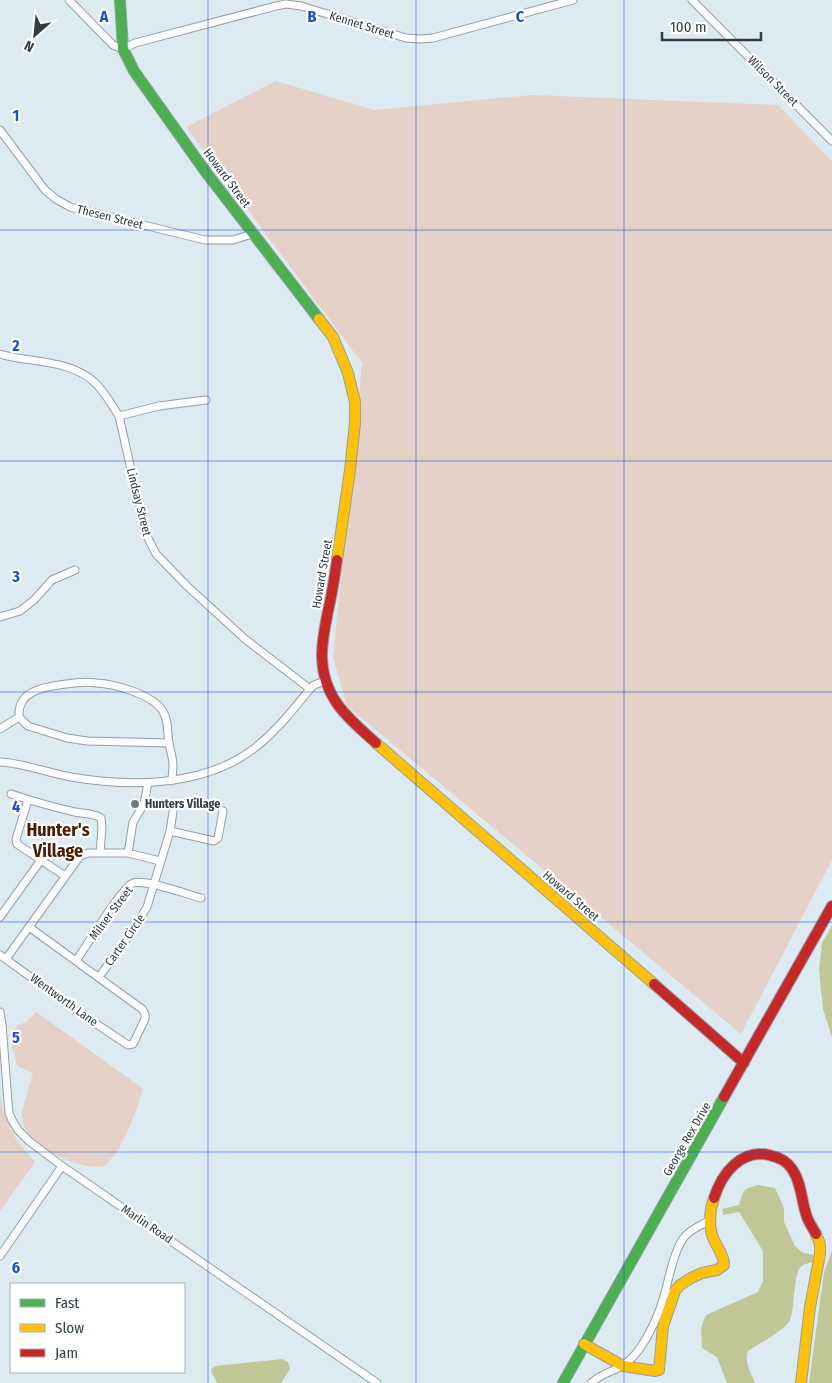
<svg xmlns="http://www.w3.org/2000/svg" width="832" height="1383" viewBox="0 0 832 1383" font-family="'Fira Sans Condensed',sans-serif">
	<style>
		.green { fill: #e5d1c7 }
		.water { fill: #c1c697 }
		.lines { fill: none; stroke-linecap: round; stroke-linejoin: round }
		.street-casing { stroke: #92a0a7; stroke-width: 9 }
		.fast-casing { stroke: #92a0a7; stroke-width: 12 }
		.slow-casing { stroke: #92a0a7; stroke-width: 12 }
		.jam-casing { stroke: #92a0a7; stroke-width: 12 }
		.street { stroke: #fafcfd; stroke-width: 7 }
		.fast { stroke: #4caf50; stroke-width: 10 }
		.slow { stroke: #ffc107; stroke-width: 10 }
		.jam { stroke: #c62828; stroke-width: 10 }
		.grid { fill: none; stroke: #1d4ed8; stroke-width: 1; stroke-opacity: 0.55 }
		.poi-dot { fill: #6a7a83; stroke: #fff; stroke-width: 2 }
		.labels { text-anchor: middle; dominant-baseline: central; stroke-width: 4.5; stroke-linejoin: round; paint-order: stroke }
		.street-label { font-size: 12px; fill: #2d3e47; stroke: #fff }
		.poi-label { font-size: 12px; font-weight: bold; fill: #2d3e47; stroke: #fff; text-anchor: start }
		.district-label { font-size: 18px; font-weight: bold; fill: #4b1d00; stroke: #fff }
		.grid-label { font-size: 16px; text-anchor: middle; font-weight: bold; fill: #1d4ed8; stroke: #fff; stroke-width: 4.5; stroke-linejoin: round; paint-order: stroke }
	</style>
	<rect width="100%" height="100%" fill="#dceaf2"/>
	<!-- green -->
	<path class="green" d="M276,81L374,110L532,95L778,105L832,161V860L741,1034L347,706L333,657L362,363L186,127Z
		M36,1012L142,1088V1092C134,1118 124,1147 105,1166C80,1171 26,1147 22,1119C21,1111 30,1083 33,1073L17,1066L11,1043L12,1030L18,1025L26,1022Z
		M0,1092L2,1108L17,1141L35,1162L0,1211Z"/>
	<!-- water -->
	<path class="water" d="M832,926V1037L823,1009L819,970L822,943Z
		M758,1185L775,1188L784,1208V1222L795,1246L803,1253L817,1255L813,1262C809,1263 804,1264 802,1266C792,1273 796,1309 789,1322C784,1330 757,1345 748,1351C744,1363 751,1372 755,1383H727L717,1357L702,1348L701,1328L706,1315L758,1292L763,1281V1251L739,1212L723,1215L722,1209L739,1205C744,1190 742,1189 758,1185Z
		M832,1251V1383H809L824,1272Z
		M282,1359L288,1362L290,1369L281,1383H217L212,1373L211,1370L215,1366Z"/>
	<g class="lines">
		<defs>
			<path id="street" d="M69,0L113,45L123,49L135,43L276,6L286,4L301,6L406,38L420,39L433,38L573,0
				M692,0L832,141
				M0,130L45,190L56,199L70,207L205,240H233L252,234
				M0,354C30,363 68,359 93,381C104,390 111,404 119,416L145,532L156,554L187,586L245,639L310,689
				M119,416L159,406L206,400
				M0,617L20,611L34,600L52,580L75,570
				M0,729L19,717
				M169,743L87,741L67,738L28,726L19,717C17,690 45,687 66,684C76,683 86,681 96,683C115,684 151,694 162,710C169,720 167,732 169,743C170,750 173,758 173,765C173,770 172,776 172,781
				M0,762C24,763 47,773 71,777C129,787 202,787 252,750C275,733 292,711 310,689L314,685L325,681
				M11,794C32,801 53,807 75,812C84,814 93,813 101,818L102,827L100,853
				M28,800L16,839L17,844L65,876
				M170,831L214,841L218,838L223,811
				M128,853L133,822L144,804L148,783
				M0,917L41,860
				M0,955L86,1017L128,1045L133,1044L145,1019V1014L142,1009L29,927
				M6,959L80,856L88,853H128L160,861
				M76,961C85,948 122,887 133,883C147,879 186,894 201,898
				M99,977L131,933L147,907L170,831L173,812
				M0,1012L2,1024L8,1102L9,1113L12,1120L18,1130L29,1141L62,1166L377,1383
				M0,1256L62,1166
				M664,1296C669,1279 674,1248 686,1235C692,1229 702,1225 710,1220
				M591,1383C602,1373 610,1373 622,1366C642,1354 658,1318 664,1296L675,1291"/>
			<path id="fast" d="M120,0L123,49L134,71L205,171L319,319
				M563,1383L724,1097"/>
			<path id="slow" d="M319,319L333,337L348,373L355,402V423L350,470L337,560
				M376,743L654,984
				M584,1344L623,1366L655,1371L659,1370L663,1326L675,1291L680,1285L691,1278L702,1273L717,1270L724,1265C724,1256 719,1250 715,1242C708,1229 709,1212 714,1198
				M801,1383L810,1307L820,1254V1244L816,1234"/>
			<path id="jam" d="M337,560C335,574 333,588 330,602C322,639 314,671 338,705C349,720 363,731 376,743
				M654,984L744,1063
				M724,1097L832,906
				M714,1198C722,1173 741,1149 769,1155C778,1157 787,1161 792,1169C802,1183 801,1201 807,1217C809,1223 813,1228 816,1234"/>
		</defs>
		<!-- street casing -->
		<use href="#street" class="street-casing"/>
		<!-- fast casing -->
		<use href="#fast" class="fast-casing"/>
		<!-- slow casing -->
		<use href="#slow" class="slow-casing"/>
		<!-- jam casing -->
		<use href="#jam" class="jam-casing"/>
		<!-- street -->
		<use href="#street" class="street"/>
		<!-- fast -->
		<use href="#fast" class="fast"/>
		<!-- slow -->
		<use href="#slow" class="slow"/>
		<!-- jam -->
		<use href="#jam" class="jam"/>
	</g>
	<!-- grid -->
	<path class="grid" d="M208,0V1383M416,0V1383M624,0V1383M0,230H832M0,461H832M0,692H832M0,922H832M0,1152H832"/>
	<!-- markers -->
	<circle class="poi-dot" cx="135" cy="804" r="5"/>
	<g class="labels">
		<!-- street labels -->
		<g class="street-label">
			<text transform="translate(362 25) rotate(17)">Kennet Street</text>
			<text transform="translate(773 81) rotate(45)">Wilson Street</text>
			<text transform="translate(227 178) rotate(53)">Howard Street</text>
			<text transform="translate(110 217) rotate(14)">Thesen Street</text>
			<text transform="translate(139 502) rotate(76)">Lindsay Street</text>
			<text transform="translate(322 574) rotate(-80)">Howard Street</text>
			<text transform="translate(571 896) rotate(41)">Howard Street</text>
			<text transform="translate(111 913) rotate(-53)">Milner Street</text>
			<text transform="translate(125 940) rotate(-55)">Carter Circle</text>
			<text transform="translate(64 1000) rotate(36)">Wentworth Lane</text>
			<text transform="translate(687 1139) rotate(-60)">George Rex Drive</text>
			<text transform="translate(147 1224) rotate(34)">Marlin Road</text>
		</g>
		<!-- poi labels -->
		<g class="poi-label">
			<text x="145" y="804">Hunters Village</text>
		</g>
		<!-- district labels -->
		<g class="district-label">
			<text x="58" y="830">Hunter's<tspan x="58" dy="21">Village</tspan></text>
		</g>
	</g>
	<g class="grid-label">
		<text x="104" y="22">A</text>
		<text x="312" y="22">B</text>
		<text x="520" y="22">C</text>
		<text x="16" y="121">1</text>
		<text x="16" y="351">2</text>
		<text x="16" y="582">3</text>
		<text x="16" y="812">4</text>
		<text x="16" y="1043">5</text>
		<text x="16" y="1273">6</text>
	</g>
	<!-- legend -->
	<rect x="10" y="1283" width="175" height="90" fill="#ffffff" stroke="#abb2b5"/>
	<rect x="20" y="1299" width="25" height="8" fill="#4caf50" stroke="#abb2b5"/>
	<text x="55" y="1308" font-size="15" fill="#2d3e47">Fast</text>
	<rect x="20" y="1324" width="25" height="8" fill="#ffc107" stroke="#abb2b5"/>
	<text x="55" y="1333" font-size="15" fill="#2d3e47">Slow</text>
	<rect x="20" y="1349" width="25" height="8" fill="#c62828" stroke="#abb2b5"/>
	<text x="55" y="1358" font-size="15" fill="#2d3e47">Jam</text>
	<!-- north arrow -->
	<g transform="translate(35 35) rotate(207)" stroke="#ffffff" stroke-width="4" paint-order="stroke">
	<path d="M0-4L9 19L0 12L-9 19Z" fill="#2d3e47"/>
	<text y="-8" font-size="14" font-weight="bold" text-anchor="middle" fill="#2d3e47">N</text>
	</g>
	<!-- scale -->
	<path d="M662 32v8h99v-8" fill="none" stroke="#2d3e47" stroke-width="2.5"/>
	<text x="670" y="32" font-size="15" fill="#2d3e47" stroke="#ffffff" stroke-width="4" paint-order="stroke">100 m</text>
</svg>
